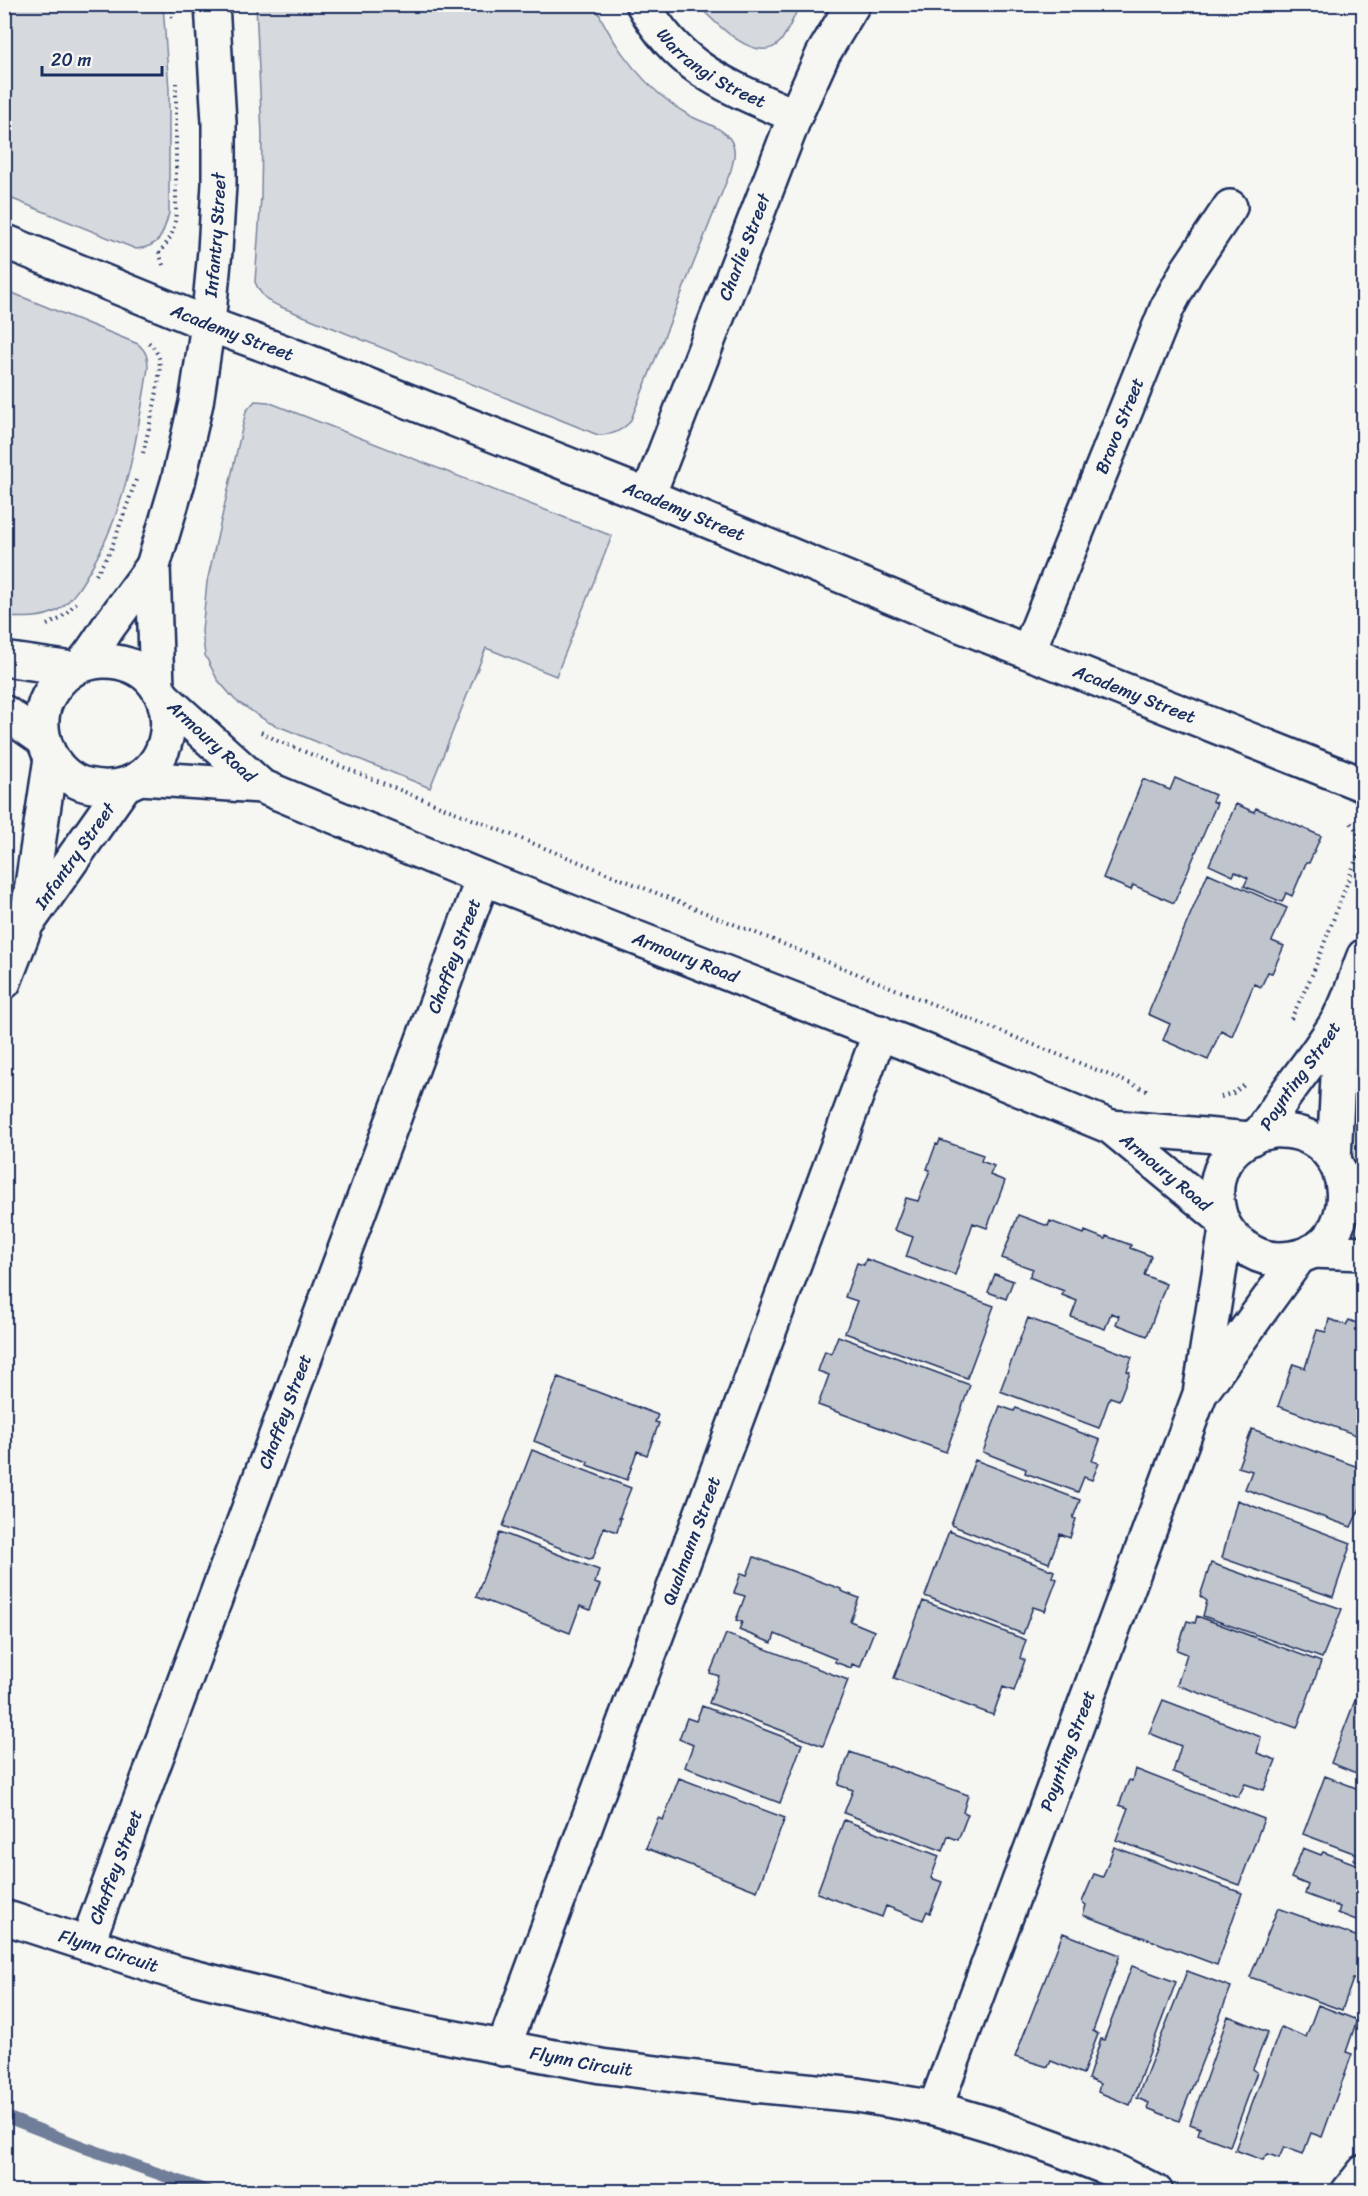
<svg xmlns="http://www.w3.org/2000/svg" width="1368" height="2196" viewBox="0 0 1368 2196" font-family="Sriracha,sans-serif">
	<style>
		.green { fill: #d6d9dd; stroke: #78849e; stroke-width: 1.5 }
		.lines { fill: none; stroke-linecap: round; stroke-linejoin: round }
		.stream { stroke: #717e99; stroke-width: 12 }
		.building { fill: #c0c4cd; stroke: #1b2f5e; stroke-width: 1.5 }
		.minor-casing { stroke: #1b2f5e; stroke-width: 38 }
		.path { stroke: #1b2f5e; stroke-width: 4; stroke-dasharray: 1.5 4.5; stroke-linecap: butt }
		.minor { stroke: #f6f6f2; stroke-width: 33 }
		.labels { text-anchor: middle; dominant-baseline: central; stroke-width: 4.5; stroke-linejoin: round; paint-order: stroke }
		.street-label { font-size: 18px; fill: #1b2f5e; stroke: #f6f6f2 }
	</style>
	<rect width="100%" height="100%" fill="#f6f6f2"/>
	<filter id="ink" filterUnits="userSpaceOnUse"><feTurbulence type="fractalNoise" baseFrequency=".0167" numOctaves="2"/><feDisplacementMap in="SourceGraphic" scale="12" xChannelSelector="R" yChannelSelector="G"/><feConvolveMatrix kernelMatrix="1 2 1 2 8 2 1 2 1" color-interpolation-filters="sRGB"/></filter>
	<g filter="url(#ink)">
		<!-- green -->
		<path class="green" d="M4,5H163L169,89V213C163,235 160,247 136,249L5,196Z
			M256,5H595C614,49 647,91 690,116C704,123 720,126 730,139C737,149 734,159 731,170L630,422C620,432 612,435 598,435L281,307C267,301 261,296 255,282L261,197L262,135Z
			M698,5H800C794,16 788,32 780,42C757,67 713,21 698,5Z
			M5,290L138,344C146,351 148,357 148,368C137,438 127,508 90,570C82,584 72,601 58,610C43,619 22,618 5,617Z
			M255,401L268,402L612,536L556,676L486,648L430,788L268,722L235,700L217,679L205,655L202,631L207,582L246,411Z"/>
		<g class="lines">
			<!-- stream -->
			<path class="stream" d="M4,2116L86,2148L210,2192"/>
		</g>
		<!-- building -->
		<path class="building" d="M1175,778L1215,795L1212,801L1217,803L1174,903L1133,885L1131,890L1103,878L1143,779L1170,790Z
			M1236,804L1254,812L1256,808L1321,836L1309,863H1306L1292,896L1286,893L1282,902L1244,886L1248,878L1235,872L1233,876L1209,865Z
			M1208,873L1287,908L1272,941L1284,946L1272,973L1268,972L1261,987L1254,984L1232,1036L1221,1030L1208,1060L1163,1040L1170,1024L1148,1014Z
			M940,1140L983,1155L981,1161L994,1166L990,1175L1005,1181L987,1228L973,1223L955,1275L906,1257L913,1237L894,1230L906,1198L918,1201L930,1170L927,1169L936,1144L938,1145Z
			M1018,1215L1048,1226L1050,1221L1084,1234L1085,1231L1105,1239L1106,1236L1131,1245L1130,1248L1151,1256L1144,1275L1166,1284L1147,1336L1116,1324L1119,1316L1111,1313L1105,1329L1071,1317L1077,1301L1062,1295L1064,1291L1029,1277L1033,1269L1002,1258Z
			M866,1259L994,1306L967,1378L845,1333L857,1301L845,1297L857,1263L864,1265Z
			M995,1274L1013,1281L1006,1299L988,1292Z
			M1028,1318L1132,1357L1127,1371L1130,1372L1119,1400L1110,1397L1099,1428L1000,1391Z
			M1329,1319L1346,1325L1349,1320L1364,1326V1438L1278,1406L1293,1364L1305,1368L1317,1330L1326,1332Z
			M838,1336L970,1385L946,1452L818,1405L829,1375L818,1371L825,1351L831,1354Z
			M558,1377L658,1415L655,1422L659,1423L647,1455L637,1451L627,1480L587,1465L588,1462L534,1441Z
			M1000,1406L1014,1411L1016,1408L1100,1440L1092,1461L1099,1463L1092,1480L1084,1477L1078,1492L1025,1473L1026,1469L983,1452Z
			M1252,1429L1364,1469V1504H1362L1351,1527L1245,1489L1252,1471L1238,1467Z
			M532,1450L631,1488L619,1518H621L617,1532L604,1527L593,1558L589,1559L503,1526Z
			M975,1460L1080,1500L1073,1518L1076,1519L1070,1538L1060,1534L1049,1563L951,1525Z
			M1237,1500L1351,1543L1333,1597L1222,1558Z
			M949,1531L1054,1571L1052,1577L1057,1579L1045,1611L1033,1607L1023,1634L925,1596Z
			M500,1532L599,1570L595,1583L600,1585L590,1610L580,1606L570,1633L476,1597Z
			M754,1557L841,1589V1591L859,1598L850,1621L874,1631L860,1667L852,1664L851,1668L835,1662L836,1659L775,1634L772,1643L739,1630L742,1622L736,1620L745,1596L734,1593L741,1573L747,1575Z
			M1211,1563L1342,1609L1322,1658L1203,1616L1207,1601L1200,1596Z
			M923,1601L1026,1640L1020,1658L1025,1660L1014,1691L1003,1687L993,1715L894,1678Z
			M1197,1616L1321,1662L1297,1728L1177,1685L1187,1654L1177,1650L1187,1621L1195,1623Z
			M726,1634L848,1680L823,1746L709,1703L719,1676L710,1673Z
			M1364,1662V1681L1357,1679Z
			M1359,1690L1364,1692V1776L1331,1763Z
			M1163,1700L1261,1737L1257,1753L1276,1760L1264,1790L1245,1784L1238,1797L1173,1772L1181,1746L1149,1733Z
			M702,1706L802,1744L780,1803L685,1767L693,1745L679,1739L687,1718L696,1721Z
			M850,1752L968,1795L963,1812L968,1814L958,1840L948,1836L943,1851L844,1813L853,1790L838,1785Z
			M1135,1769L1264,1819L1239,1885L1116,1840L1128,1808L1119,1805L1129,1780L1132,1781Z
			M1325,1776L1364,1791V1863L1353,1859L1356,1854L1303,1834Z
			M679,1778L785,1818L757,1891L646,1848L658,1818L663,1820Z
			M844,1820L939,1856L931,1878L942,1882L930,1913L927,1911L923,1920L886,1906L882,1917L817,1893Z
			M1114,1847L1242,1893L1217,1965L1083,1915L1086,1905L1082,1902L1094,1874L1103,1877Z
			M1303,1848L1321,1855L1323,1852L1364,1867V1923L1338,1913L1340,1907L1305,1894L1308,1885L1291,1878Z
			M1278,1908L1364,1939V1976L1362,1981L1353,1979L1342,2010L1250,1977Z
			M1063,1933L1120,1955L1093,2031L1098,2034L1083,2074L1051,2061L1048,2067L1015,2057Z
			M1132,1966L1176,1982L1130,2105L1098,2092L1100,2084L1088,2079L1101,2039L1104,2040Z
			M1187,1971L1231,1987L1179,2121L1147,2108L1149,2103L1137,2098Z
			M1318,2005L1357,2020L1346,2052L1352,2054L1322,2137L1311,2133L1303,2154L1284,2147L1279,2158L1268,2154L1263,2160L1235,2150L1281,2027L1306,2037Z
			M1228,2016L1268,2032L1253,2069L1257,2072L1230,2146L1198,2134L1200,2128L1190,2124Z"/>
		<g class="lines">
			<defs>
				<g id="minor">
					<path id="s1" d="M643,4C680,71 730,87 795,116"/>
					<path id="s2" d="M4,241L208,324L284,352L648,496L960,625L1364,785"/>
					<path id="s3" d="M648,496L795,116L823,54L853,4"/>
					<path id="s4" d="M1028,652L1167,308L1187,271L1230,207"/>
					<path d="M4,659L73,669"/>
					<path d="M82,665C89,663 97,661 104,661C198,662 184,806 87,785C51,777 31,729 48,697C54,686 61,677 72,670C76,667 80,666 83,663C92,653 100,640 107,629C122,608 138,587 153,566"/>
					<path id="s5" d="M157,687L153,566L178,482L196,403L208,324L215,251L219,184V122L212,4"/>
					<path id="s6" d="M163,697L261,786"/>
					<path d="M4,712L44,740"/>
					<path id="s7" d="M140,778L261,786L483,878L946,1059L1111,1127L1220,1217"/>
					<path id="s8" d="M31,918L124,786"/>
					<path d="M4,982L26,925L51,758"/>
					<path d="M1111,1127L1250,1139"/>
					<path id="s9" d="M1258,1134C1266,1133 1274,1130 1281,1131C1360,1133 1365,1248 1291,1258C1278,1260 1264,1259 1252,1252C1236,1243 1223,1230 1219,1211C1215,1195 1216,1178 1224,1163C1230,1152 1240,1144 1250,1138C1253,1137 1256,1136 1258,1134C1267,1127 1277,1107 1284,1097C1303,1070 1325,1044 1341,1015C1351,997 1356,975 1364,956"/>
					<path d="M1334,1160L1341,1014"/>
					<path d="M1312,1251L1364,1253"/>
					<path d="M1203,1390L1299,1257"/>
					<path id="s10" d="M4,1917L177,1973L382,2024L601,2066L754,2085L857,2095L935,2108L992,2125L1056,2148L1117,2172L1156,2192"/>
					<path id="s11" d="M87,1944L483,878"/>
					<path id="s12" d="M503,2049L880,1032"/>
					<path id="s13" d="M935,2108L1200,1394L1226,1229"/>
					<path d="M1348,2192L1364,2172"/>
				</g>
			</defs>
			<!-- minor casing -->
			<use href="#minor" class="minor-casing"/>
			<!-- path -->
			<path class="path" d="M171,4L172,19
				M163,265L159,252C172,239 175,228 176,210V83
				M143,453C148,430 163,378 159,358C157,352 153,346 148,342
				M96,575L111,550L136,480
				M47,625L60,619L76,603
				M261,732L278,741L1149,1091
				M4,771L7,785
				M1291,1019L1313,973L1357,857C1361,842 1360,832 1349,821
				M1221,1097L1233,1093L1246,1084"/>
			<!-- minor -->
			<use href="#minor" class="minor"/>
		</g>
	</g>
	<g class="labels">
		<!-- street labels -->
		<g class="street-label">
			<text stroke="none"><textPath href="#s1" startOffset="96">Warrangi Street</textPath></text>
			<text stroke="none"><textPath href="#s5" startOffset="459">Infantry Street</textPath></text>
			<text stroke="none"><textPath href="#s3" startOffset="267">Charlie Street</textPath></text>
			<text stroke="none"><textPath href="#s2" startOffset="246">Academy Street</textPath></text>
			<text stroke="none"><textPath href="#s4" startOffset="244">Bravo Street</textPath></text>
			<text stroke="none"><textPath href="#s2" startOffset="732">Academy Street</textPath></text>
			<text stroke="none"><textPath href="#s2" startOffset="1218">Academy Street</textPath></text>
			<text stroke="none"><textPath href="#s6" startOffset="66">Armoury Road</textPath></text>
			<text stroke="none"><textPath href="#s8" startOffset="76">Infantry Street</textPath></text>
			<text stroke="none"><textPath href="#s11" startOffset="1054">Chaffey Street</textPath></text>
			<text stroke="none"><textPath href="#s7" startOffset="579">Armoury Road</textPath></text>
			<text stroke="none"><textPath href="#s9" startOffset="474">Poynting Street</textPath></text>
			<text stroke="none"><textPath href="#s7" startOffset="1108">Armoury Road</textPath></text>
			<text stroke="none"><textPath href="#s11" startOffset="568">Chaffey Street</textPath></text>
			<text stroke="none"><textPath href="#s12" startOffset="542">Qualmann Street</textPath></text>
			<text stroke="none"><textPath href="#s13" startOffset="381">Poynting Street</textPath></text>
			<text stroke="none"><textPath href="#s11" startOffset="82">Chaffey Street</textPath></text>
			<text stroke="none"><textPath href="#s10" startOffset="110">Flynn Circuit</textPath></text>
			<text stroke="none"><textPath href="#s10" startOffset="596">Flynn Circuit</textPath></text>
		</g>
	</g>
	<!-- margin -->
	<rect width="1368" height="2196" fill="none" stroke="#f6f6f2" stroke-width="24"/>
	<rect x="12" y="12" width="1344" height="2172" fill="none" stroke="#1b2f5e" stroke-width="2" filter="url(#ink)"/>
	<!-- scale -->
	<path d="M42 66v9h120v-9" fill="none" stroke="#1b2f5e" stroke-width="3"/>
	<text x="51" y="66" font-size="18" fill="#1b2f5e" stroke="#f6f6f2" stroke-width="4.5" paint-order="stroke">20 m</text>
</svg>
